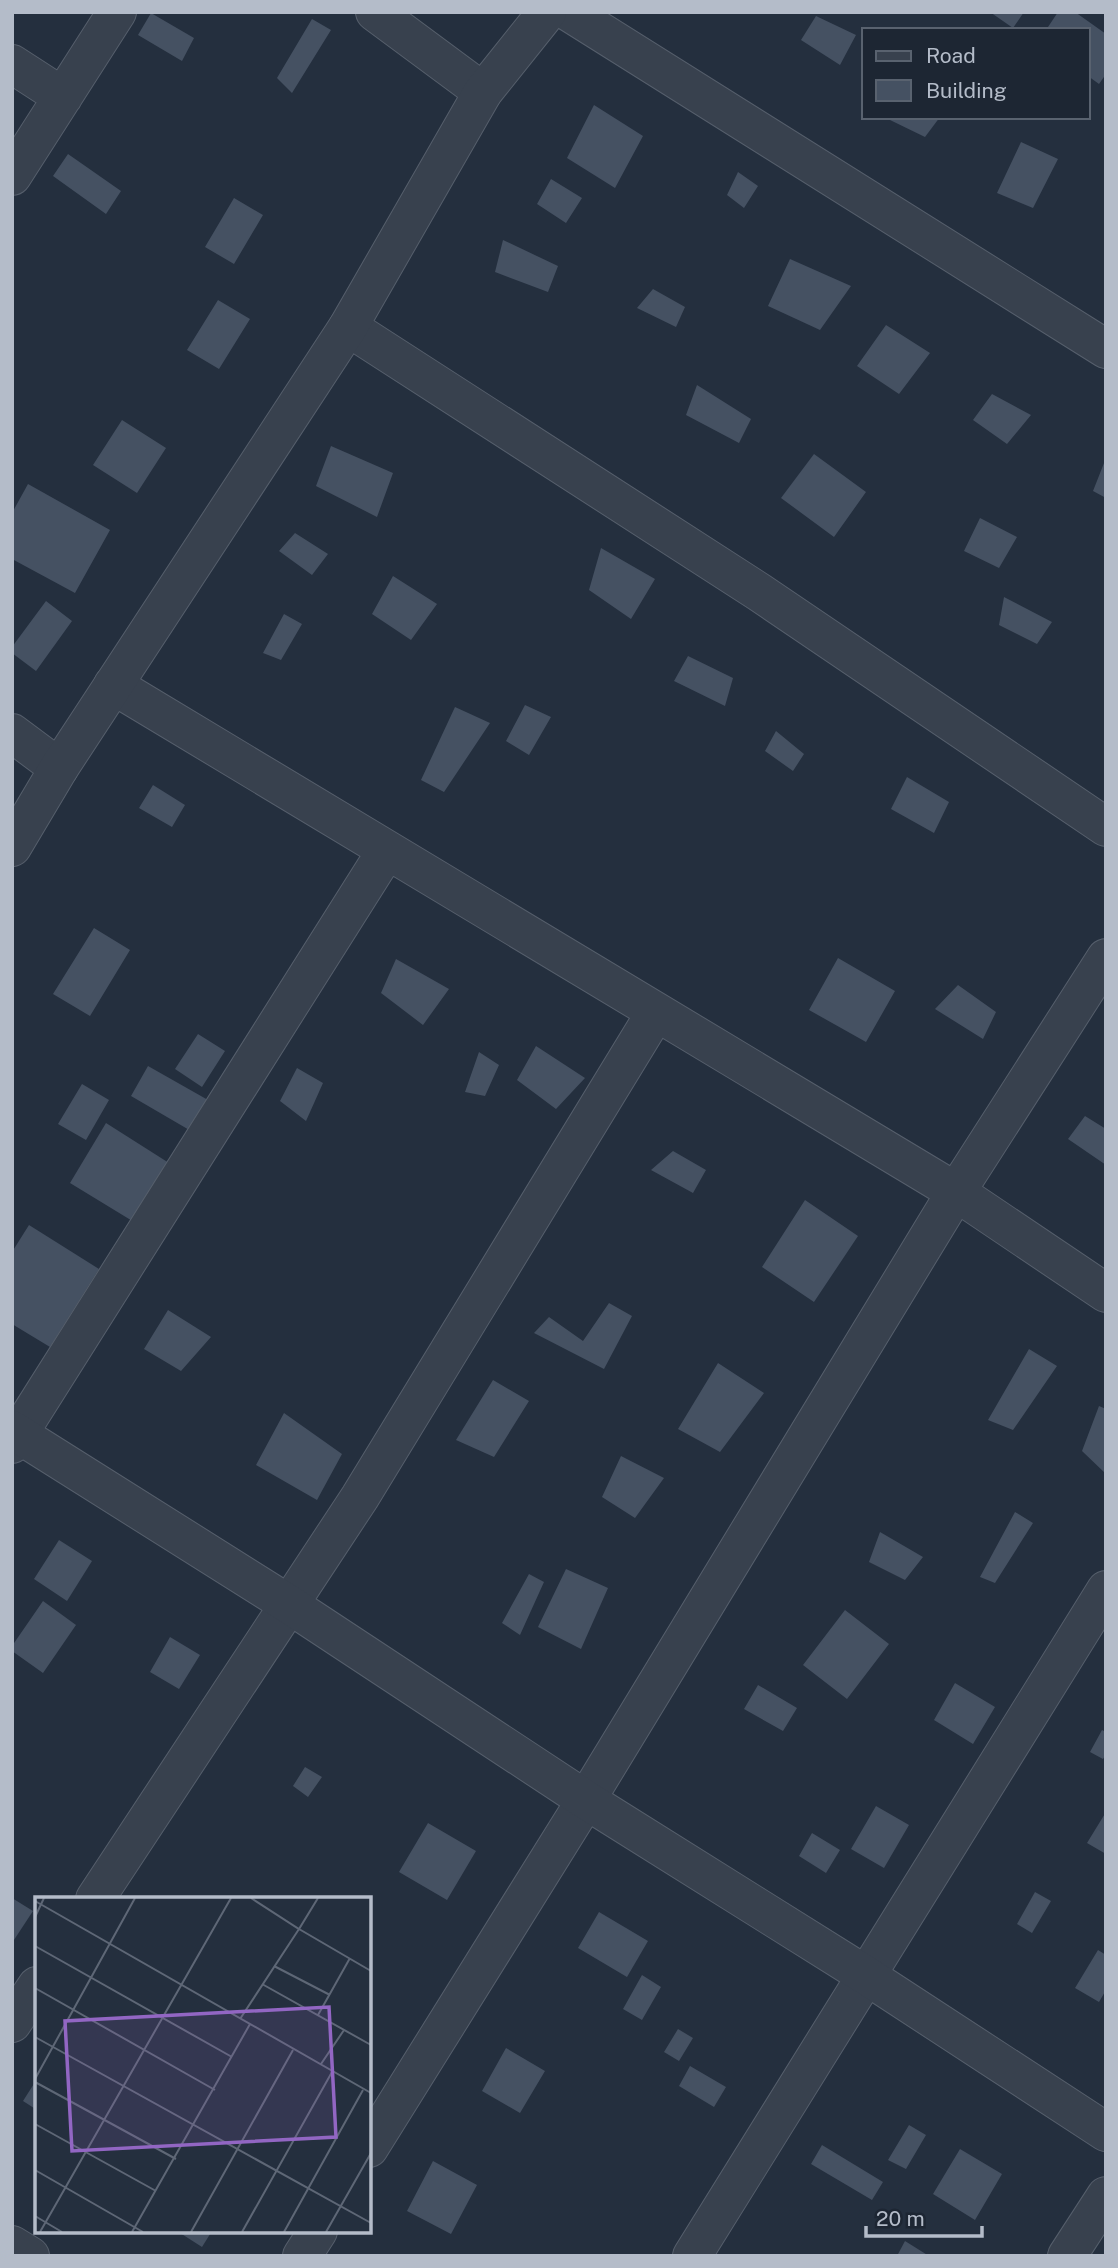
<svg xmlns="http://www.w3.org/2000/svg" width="1118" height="2268" viewBox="0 0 1118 2268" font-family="'Public Sans',sans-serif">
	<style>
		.building { fill: #455162 }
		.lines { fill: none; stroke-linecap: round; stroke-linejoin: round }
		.minor-casing { stroke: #565f6c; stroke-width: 40 }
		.tertiary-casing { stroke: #565f6c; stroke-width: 40 }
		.minor { stroke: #38414e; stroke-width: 38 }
		.tertiary { stroke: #38414e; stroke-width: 38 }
		.inset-road { fill: none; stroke: #5e6776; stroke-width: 2 }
		.view { fill: #9266c3; fill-opacity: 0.15; stroke: #9266c3; stroke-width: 3.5 }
		.inset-edge { fill: none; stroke: #b4bcc9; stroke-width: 3.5 }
	</style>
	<rect width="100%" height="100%" fill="#242f3e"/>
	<!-- building -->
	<path class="building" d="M990,12H1024L1013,28Z
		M1058,12H1075L1106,34V74L1099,84L1088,76V30H1046Z
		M151,13L194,38L182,61L138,35Z
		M816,16L856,35L840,65L801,40Z
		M312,19L331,30L292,93L277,78Z
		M594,105L643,136L615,188L567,158Z
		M892,117H940L925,137L890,120Z
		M1021,142L1058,159L1033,208L997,193Z
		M68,154L121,191L106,214L53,176Z
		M738,172L758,186L744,208L727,195Z
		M551,179L582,198L566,223L537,204Z
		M234,198L263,215L234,264L205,247Z
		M503,240L558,266L548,292L495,272Z
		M790,259L851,286L820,330L768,306Z
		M653,289L685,307L676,327L637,308Z
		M218,300L250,319L219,369L187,350Z
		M886,325L930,353L899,394L857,366Z
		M697,385L751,419L739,443L686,415Z
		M992,394L1031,415L1007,444L973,420Z
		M122,420L166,448L137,493L93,465Z
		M331,446L393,473L377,517L316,486Z
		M814,454L866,492L834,537L781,498Z
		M1106,458V498L1093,491Z
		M28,484L110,530L75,593L12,559V513Z
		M980,518L1017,537L999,568L964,551Z
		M295,533L328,554L312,575L279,551Z
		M601,548L655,579L631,619L589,590Z
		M393,576L437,604L411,640L372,614Z
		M1004,597L1052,622L1037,644L999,625Z
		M46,601L72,621L36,671L12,653V647Z
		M284,614L302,624L281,660L263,653Z
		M688,656L733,678L725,706L674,681Z
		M525,705L551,717L529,755L506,741Z
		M455,707L490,723L444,792L421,780Z
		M776,731L804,754L793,771L765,751Z
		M907,777L949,802L934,833L891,809Z
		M153,785L185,805L172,827L139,808Z
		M94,928L130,950L90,1016L53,994Z
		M838,958L895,991L866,1042L809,1010Z
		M396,959L449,989L423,1025L381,993Z
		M958,985L996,1012L983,1039L935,1009Z
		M198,1034L225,1051L202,1087L175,1069Z
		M536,1046L585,1078L556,1109L517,1080Z
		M479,1052L499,1065L485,1096L465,1092Z
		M148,1066L208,1100L191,1131L131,1096Z
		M297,1068L323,1083L306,1121L280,1101Z
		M82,1084L109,1100L86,1140L58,1124Z
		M1085,1116L1106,1129V1165L1068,1139Z
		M106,1123L169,1163L134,1222L70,1183Z
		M673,1151L706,1170L693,1193L651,1170Z
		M805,1200L858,1236L814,1302L762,1267Z
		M29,1225L99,1269L50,1347L12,1324V1252Z
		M609,1303L632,1316L604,1369L534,1333L549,1317L583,1341Z
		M168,1310L211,1337L181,1371L144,1349Z
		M1029,1349L1057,1366L1013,1430L988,1420Z
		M718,1363L764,1393L720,1452L678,1429Z
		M493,1380L529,1401L494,1457L456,1440Z
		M1099,1406L1106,1409V1474L1082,1451Z
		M284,1413L342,1454L317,1500L256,1465Z
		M621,1456L664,1478L635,1518L602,1497Z
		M1015,1512L1033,1523L995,1583L980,1577Z
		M880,1532L923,1557L905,1580L869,1562Z
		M59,1540L92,1561L67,1601L34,1579Z
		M566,1569L608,1588L581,1649L538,1627Z
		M529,1574L544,1582L520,1635L502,1623Z
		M43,1601L76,1625L43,1673L12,1651V1646Z
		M845,1610L889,1644L847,1699L803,1665Z
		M170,1637L200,1655L179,1689L150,1672Z
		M955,1683L995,1707L973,1744L934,1720Z
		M758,1685L797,1708L783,1731L744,1709Z
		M1102,1730L1106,1732V1754L1103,1759L1090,1752Z
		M305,1767L322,1777L308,1797L293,1786Z
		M876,1806L909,1825L884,1868L851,1849Z
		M1106,1812V1854L1087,1843Z
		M428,1823L476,1851L447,1900L399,1872Z
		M812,1833L840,1850L826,1873L799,1856Z
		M1035,1892L1051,1901L1032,1933L1017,1924Z
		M12,1898L33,1911L12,1943Z
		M599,1912L648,1941L627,1977L578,1948Z
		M1098,1950L1106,1955V1990L1099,2002L1075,1988Z
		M642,1975L661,1987L642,2020L623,2009Z
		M678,2029L693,2038L679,2061L664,2052Z
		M506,2048L545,2071L520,2113L482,2091Z
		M690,2066L726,2087L714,2107L679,2086Z
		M37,2079V2110L23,2101Z
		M909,2125L926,2135L906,2169L888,2160Z
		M822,2145L883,2182L872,2200L811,2164Z
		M960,2149L1002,2174L975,2220L933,2194Z
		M433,2161L477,2185L451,2234L407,2211Z
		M177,2231H212L202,2247Z
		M905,2241L929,2256H897Z"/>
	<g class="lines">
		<defs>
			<path id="minor" d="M375,12L483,92
				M569,12L1106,349
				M12,64L63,97
				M12,176L117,12
				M348,327L759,592L1106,827
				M113,685L956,1192L1106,1293
				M12,733L59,768
				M12,1444L387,850
				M95,1899L360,1497L656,1012
				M12,2023L37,1986
				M369,2148L586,1800L956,1192L1106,958
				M12,2245L30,2256
				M302,2256L318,2231
				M692,2256L1106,1590
				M1067,2256L1106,2196"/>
			<path id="tertiary" d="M12,847L59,768L348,327L483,92L547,12
				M12,1430L290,1605L586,1800L867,1976L1106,2132"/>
		</defs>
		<!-- minor casing -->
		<use href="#minor" class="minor-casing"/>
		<!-- tertiary casing -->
		<use href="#tertiary" class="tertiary-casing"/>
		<!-- minor -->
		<use href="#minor" class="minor"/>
		<!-- tertiary -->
		<use href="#tertiary" class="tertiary"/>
	</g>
	<!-- overview -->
	<g transform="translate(35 1897)">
		<rect width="336" height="336" fill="#242f3e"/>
		<path class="inset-road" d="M216,1L264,32L283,1M0,4L336,196M0,20L9,1M0,49L197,160M239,69L295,98M227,87L336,148M0,91L180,193M283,118L315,61M205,122L264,32L336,74M0,140L336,326M286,167L309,133M0,182L100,1M0,185L141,262M0,227L121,294M0,273L108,335M0,319L27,335M5,335L196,1M97,335L215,127M156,335L258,153M207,335L297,175M249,335L328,193M291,335L336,256"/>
		<path class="view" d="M294,110L301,240L37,254L30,124Z"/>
		<rect width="336" height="336" class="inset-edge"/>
	</g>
	<!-- border -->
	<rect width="1118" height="2268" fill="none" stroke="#b4bcc9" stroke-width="28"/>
	<!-- legend -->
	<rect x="862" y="28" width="228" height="91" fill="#1d2633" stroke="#59626f" stroke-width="2"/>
	<rect x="876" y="51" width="35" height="10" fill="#38414e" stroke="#59626f" stroke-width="2"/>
	<text x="926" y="63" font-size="21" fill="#b4bcc9">Road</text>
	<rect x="876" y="80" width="35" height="21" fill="#455162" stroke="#59626f" stroke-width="2"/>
	<text x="926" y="98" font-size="21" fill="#b4bcc9">Building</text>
	<!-- scale -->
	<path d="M866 2226v10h116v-10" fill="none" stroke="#b4bcc9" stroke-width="3.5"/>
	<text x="876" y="2226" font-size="21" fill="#b4bcc9" stroke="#1d2633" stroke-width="5" paint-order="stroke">20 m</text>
</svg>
